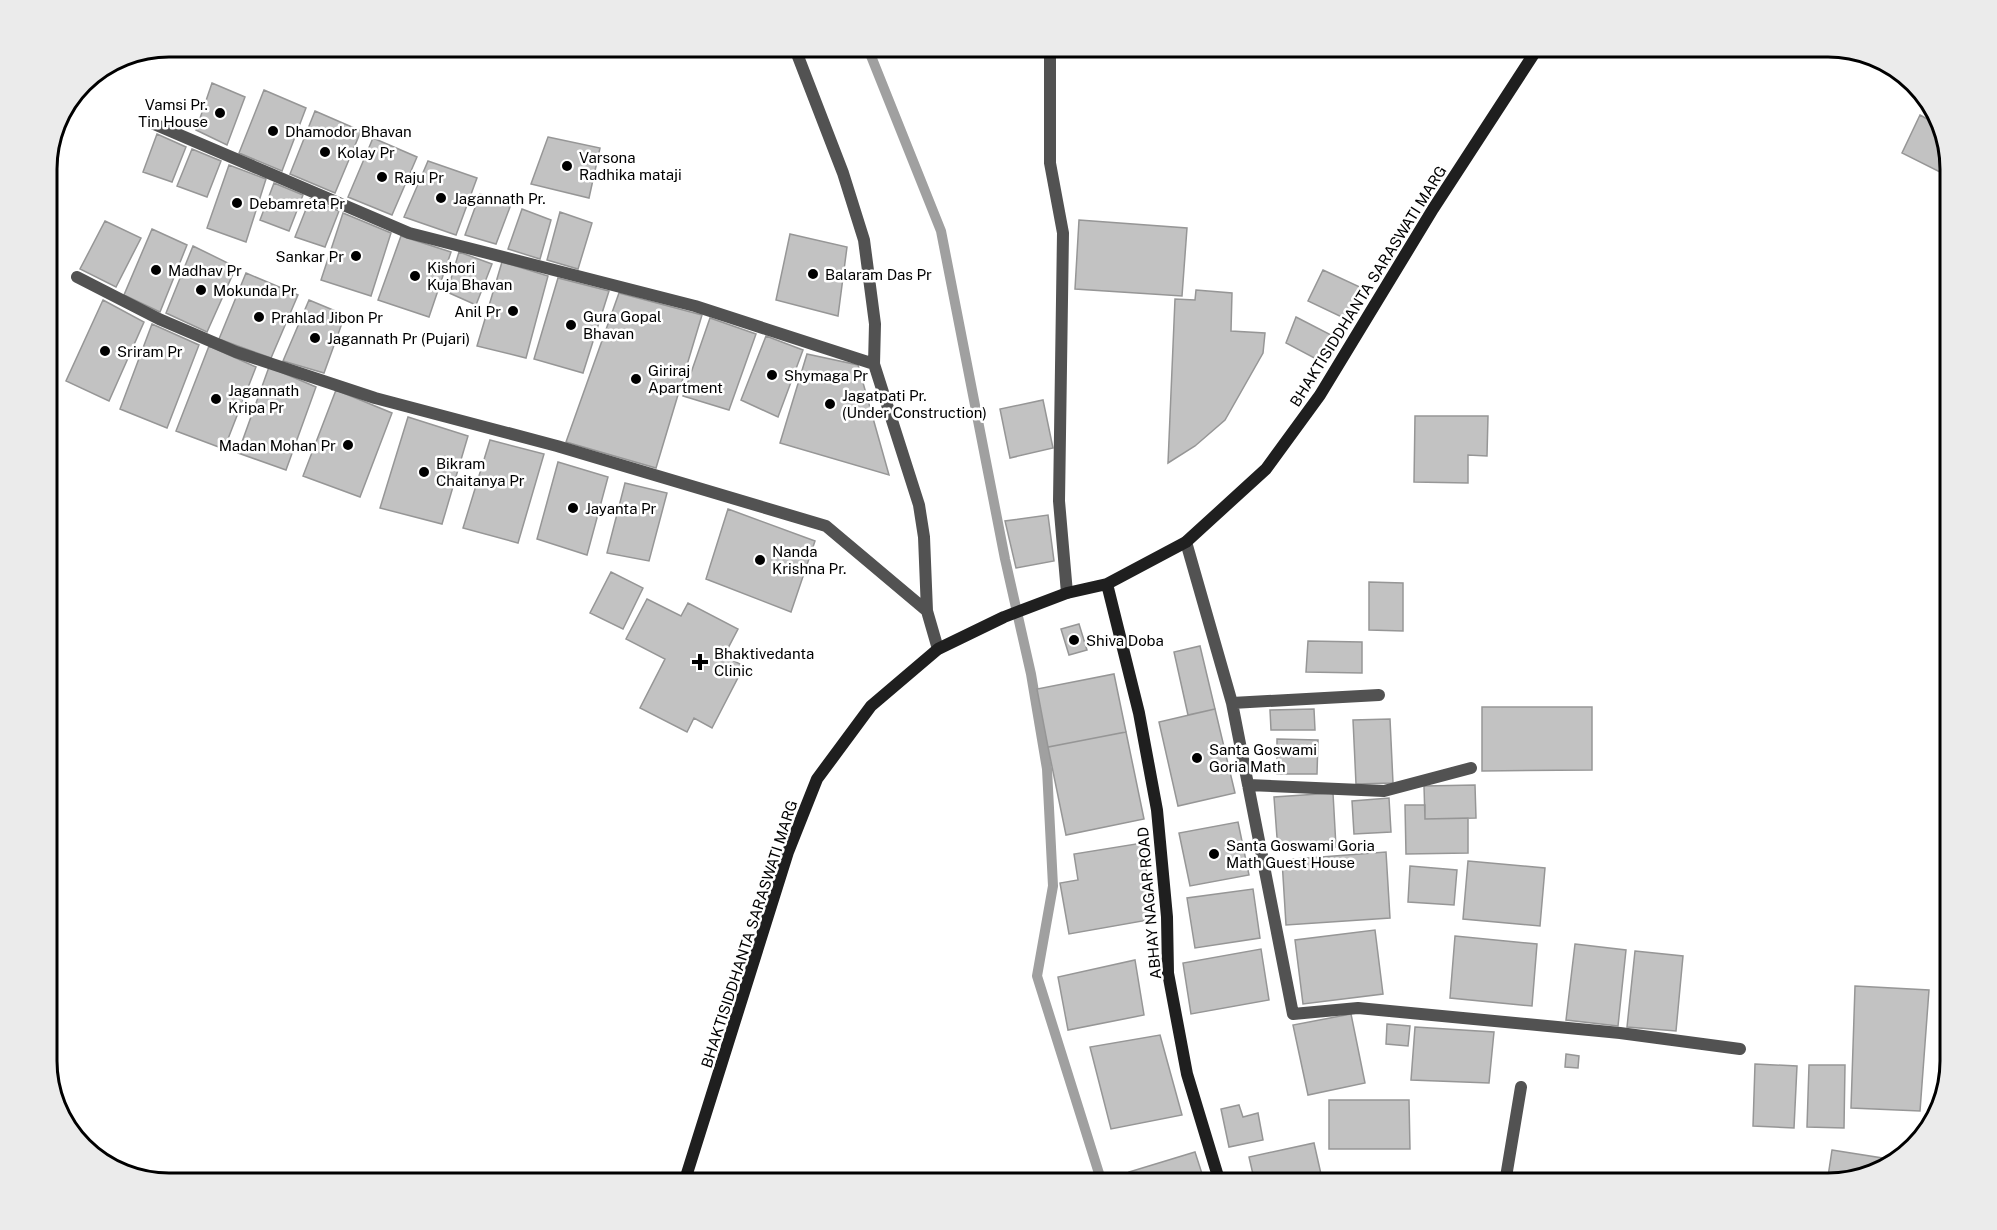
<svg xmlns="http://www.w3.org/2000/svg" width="1997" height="1230" viewBox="0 0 1997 1230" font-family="'Public Sans',sans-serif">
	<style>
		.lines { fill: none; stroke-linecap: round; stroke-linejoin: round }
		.stream { stroke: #a0a0a0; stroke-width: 10 }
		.building { fill: #c2c2c2; stroke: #969696; stroke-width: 1.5 }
		.street { stroke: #525252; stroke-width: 12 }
		.secondary { stroke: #1f1f1f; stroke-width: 12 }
		.poi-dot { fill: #000; stroke: #fff; stroke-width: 2 }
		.labels { text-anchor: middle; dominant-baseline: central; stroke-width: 5; stroke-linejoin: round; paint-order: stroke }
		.poi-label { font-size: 15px; fill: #000; stroke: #fff; text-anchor: start }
		.street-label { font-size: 15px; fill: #000; stroke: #fff }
		.rim { fill: none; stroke: #000; stroke-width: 3 }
	</style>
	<rect width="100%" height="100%" fill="#fff"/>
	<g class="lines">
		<!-- stream -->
		<path class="stream" d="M867,46L941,231L1005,559L1031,674L1047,769L1053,886L1037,976L1102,1183"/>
	</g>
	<!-- building -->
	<path class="building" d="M212,83L245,97L227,145L196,130Z
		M264,90L306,108L282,171L239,153Z
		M315,111L361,131L335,193L290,174Z
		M1920,115L1940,126L1950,161V177L1902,153Z
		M157,134L186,147L172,182L143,172Z
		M548,137L600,148L589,198L531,184Z
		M373,138L417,157L392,215L348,197Z
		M192,149L221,161L207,197L177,186Z
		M428,161L477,178L456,235L404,217Z
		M229,165L266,179L246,242L207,228Z
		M274,183L303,195L289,231L260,220Z
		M480,194L510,207L496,244L465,235Z
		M310,199L339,211L325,247L295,237Z
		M522,209L551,220L540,259L508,249Z
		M560,212L592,223L578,269L547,260Z
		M343,213L391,233L371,296L321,280Z
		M1079,220L1187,228L1182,296L1075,289Z
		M105,221L141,238L116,287L80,269Z
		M152,229L187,245L160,312L124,295Z
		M790,234L847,247L838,316L776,300Z
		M401,236L451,252L429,317L378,300Z
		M193,246L236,267L207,332L166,313Z
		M459,252L492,264L476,305L447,292Z
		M502,262L548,276L526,358L477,346Z
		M1323,270L1362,288L1346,319L1308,301Z
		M246,273L298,295L271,358L219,339Z
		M558,278L609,291L583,373L534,359Z
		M1196,290L1232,293L1231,331L1265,333L1263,353L1225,420L1195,446L1168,463L1175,299L1195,300Z
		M619,293L702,315L656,468L566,442Z
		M103,300L144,322L109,401L66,381Z
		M309,300L345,315L324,373L283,361Z
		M1296,317L1333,336L1320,361L1286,343Z
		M710,318L756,334L729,410L683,396Z
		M152,324L199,345L167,428L120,409Z
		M766,336L803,350L778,417L741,400Z
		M209,346L256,367L224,449L176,431Z
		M807,354L858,365L889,475L780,443Z
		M269,367L316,387L286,470L238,453Z
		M336,390L392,413L360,497L303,476Z
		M1043,400L1053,448L1010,458L1000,409Z
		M1415,416H1488L1487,456L1468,455V483L1414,482Z
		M408,417L468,436L442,524L380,508Z
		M490,440L544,454L518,543L463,528Z
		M558,462L608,477L587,555L537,539Z
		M625,483L667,493L649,561L607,553Z
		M728,509L815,541L791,612L706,579Z
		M1048,515L1054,561L1016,568L1005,521Z
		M611,572L643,588L623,629L590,613Z
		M1369,582L1403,583V631L1369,630Z
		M647,599L681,616L688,603L738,629L724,656L744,666L712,728L694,718L687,732L640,708L665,659L626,639Z
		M1079,624L1087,650L1069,655L1061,629Z
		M1308,641L1362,642V673L1306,672Z
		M1200,646L1215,709L1188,715L1174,652Z
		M1114,674L1126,732L1048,747L1037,689Z
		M1482,707H1592V770L1482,771Z
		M1215,709L1235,793L1178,806L1159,722Z
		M1314,709L1315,730H1271L1270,710Z
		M1390,719L1393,783L1356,784L1353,720Z
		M1126,732L1144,819L1066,835L1048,747Z
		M1277,739L1318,740L1317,774H1277Z
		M1475,785L1476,818L1425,819L1424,786Z
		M1333,793L1336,847L1278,851L1274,797Z
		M1389,798L1391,832L1354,834L1352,801Z
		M1405,805H1425V819L1468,818V853L1406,854Z
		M1238,822L1249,875L1190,886L1179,833Z
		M1142,843L1154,919L1069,934L1060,883L1078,880L1074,854Z
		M1386,852L1390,918L1286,925L1282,860Z
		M1468,861L1545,868L1540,926L1463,919Z
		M1410,866L1457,870L1454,905L1408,902Z
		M1253,889L1260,938L1195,948L1187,898Z
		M1375,930L1383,994L1303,1004L1295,940Z
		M1455,936L1537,944L1532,1006L1450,998Z
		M1575,944L1626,950L1618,1026L1566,1020Z
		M1261,949L1269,1000L1191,1014L1183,963Z
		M1635,951L1683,956L1676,1031L1627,1027Z
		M1135,960L1144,1015L1068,1030L1058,977Z
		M1855,986L1929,990L1920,1111L1851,1108Z
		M1351,1014L1365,1083L1308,1095L1293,1025Z
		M1387,1024L1410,1026L1408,1046L1386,1044Z
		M1415,1027L1494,1032L1489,1083L1411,1080Z
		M1160,1035L1182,1115L1111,1129L1090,1047Z
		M1566,1054L1579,1056L1578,1068L1565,1067Z
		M1755,1064L1797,1066L1794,1128L1753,1126Z
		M1809,1065H1845L1844,1128L1807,1127Z
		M1329,1100H1409L1410,1149H1329Z
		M1239,1105L1243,1117L1258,1113L1263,1140L1229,1147L1221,1109Z
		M1314,1143L1323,1183H1255L1249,1157Z
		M1832,1150L1895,1160V1162L1890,1167L1827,1183Z
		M1195,1152L1205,1183H1132L1129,1172Z"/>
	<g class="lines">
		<!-- street -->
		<path class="street" d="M794,46L843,173L864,240L875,324L874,364L919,505L924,537L927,611L938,649
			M1050,46V163L1063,233L1059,501L1067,593
			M154,124L409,233L695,306L874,364
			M77,277L159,319L236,352L375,398L557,446L826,526L927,611
			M1186,542L1232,703L1293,1014L1358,1008L1620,1033L1740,1049
			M1232,703L1379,695
			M1248,785L1384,791L1471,768
			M1505,1183L1521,1087"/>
		<!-- secondary -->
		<path class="secondary" d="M1107,584L1139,713L1157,810L1167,917L1168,973L1187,1074L1220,1183
			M684,1183L788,852L817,779L871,706L938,649L1004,617L1067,593L1107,584L1186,542L1266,469L1320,395L1433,209L1539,46"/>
	</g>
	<!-- markers -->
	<g class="poi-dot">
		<circle cx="220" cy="113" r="6"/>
		<circle cx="273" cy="131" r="6"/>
		<circle cx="325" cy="152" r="6"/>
		<circle cx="567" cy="166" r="6"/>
		<circle cx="382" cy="177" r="6"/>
		<circle cx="441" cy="198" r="6"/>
		<circle cx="237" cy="203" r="6"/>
		<circle cx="356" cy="256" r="6"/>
		<circle cx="156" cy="270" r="6"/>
		<circle cx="813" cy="274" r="6"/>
		<circle cx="415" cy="276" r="6"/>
		<circle cx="201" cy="290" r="6"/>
		<circle cx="513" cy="311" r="6"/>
		<circle cx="259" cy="317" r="6"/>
		<circle cx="571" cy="325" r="6"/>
		<circle cx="315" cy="338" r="6"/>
		<circle cx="105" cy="351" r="6"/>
		<circle cx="772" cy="375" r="6"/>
		<circle cx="636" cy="379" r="6"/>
		<circle cx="216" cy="399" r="6"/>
		<circle cx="830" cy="404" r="6"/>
		<circle cx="348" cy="445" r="6"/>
		<circle cx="424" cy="472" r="6"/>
		<circle cx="573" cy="508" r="6"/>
		<circle cx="760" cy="560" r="6"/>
		<circle cx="1074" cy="640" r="6"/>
		<path d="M697 653h6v6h6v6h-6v6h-6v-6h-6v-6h6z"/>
		<circle cx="1197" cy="758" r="6"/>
		<circle cx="1214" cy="854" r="6"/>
	</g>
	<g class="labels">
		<!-- poi labels -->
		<g class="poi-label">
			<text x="208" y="104" text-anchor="end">Vamsi Pr.<tspan x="208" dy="17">Tin House</tspan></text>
			<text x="285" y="131">Dhamodor Bhavan</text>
			<text x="337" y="152">Kolay Pr</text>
			<text x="579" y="157">Varsona<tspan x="579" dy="17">Radhika mataji</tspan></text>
			<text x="394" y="177">Raju Pr</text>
			<text x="453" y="198">Jagannath Pr.</text>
			<text x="249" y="203">Debamreta Pr</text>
			<text x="344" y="256" text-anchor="end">Sankar Pr</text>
			<text x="427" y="267">Kishori<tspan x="427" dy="17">Kuja Bhavan</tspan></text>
			<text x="168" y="270">Madhav Pr</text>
			<text x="825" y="274">Balaram Das Pr</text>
			<text x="213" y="290">Mokunda Pr</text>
			<text x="501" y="311" text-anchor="end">Anil Pr</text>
			<text x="583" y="316">Gura Gopal<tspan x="583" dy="17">Bhavan</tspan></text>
			<text x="271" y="317">Prahlad Jibon Pr</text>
			<text x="327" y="338">Jagannath Pr (Pujari)</text>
			<text x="117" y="351">Sriram Pr</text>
			<text x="648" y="370">Giriraj<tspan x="648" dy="17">Apartment</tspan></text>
			<text x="784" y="375">Shymaga Pr</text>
			<text x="228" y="390">Jagannath<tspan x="228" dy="17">Kripa Pr</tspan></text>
			<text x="842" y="395">Jagatpati Pr.<tspan x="842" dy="17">(Under Construction)</tspan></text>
			<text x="336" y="445" text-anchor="end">Madan Mohan Pr</text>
			<text x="436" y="463">Bikram<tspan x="436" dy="17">Chaitanya Pr</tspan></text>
			<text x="585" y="508">Jayanta Pr</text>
			<text x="772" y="551">Nanda<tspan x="772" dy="17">Krishna Pr.</tspan></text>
			<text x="1086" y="640">Shiva Doba</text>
			<text x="714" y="653">Bhaktivedanta<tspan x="714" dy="17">Clinic</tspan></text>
			<text x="1209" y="749">Santa Goswami<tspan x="1209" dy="17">Goria Math</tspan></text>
			<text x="1226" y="845">Santa Goswami Goria<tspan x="1226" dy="17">Math Guest House</tspan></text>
		</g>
		<!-- street labels -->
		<g class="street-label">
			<text transform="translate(1368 286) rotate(-58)">BHAKTISIDDHANTA SARASWATI MARG</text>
			<text transform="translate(1149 903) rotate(-95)">ABHAY NAGAR ROAD</text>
			<text transform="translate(749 934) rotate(-72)">BHAKTISIDDHANTA SARASWATI MARG</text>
		</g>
	</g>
	<!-- crop -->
	<path d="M0 0H1997V1230H0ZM169 57H1828A112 112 0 0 1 1940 169V1061A112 112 0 0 1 1828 1173H169A112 112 0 0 1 57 1061V169A112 112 0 0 1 169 57Z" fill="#ebebeb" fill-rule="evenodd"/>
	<path class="rim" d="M169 57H1828A112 112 0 0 1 1940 169V1061A112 112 0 0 1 1828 1173H169A112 112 0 0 1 57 1061V169A112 112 0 0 1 169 57Z"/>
</svg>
